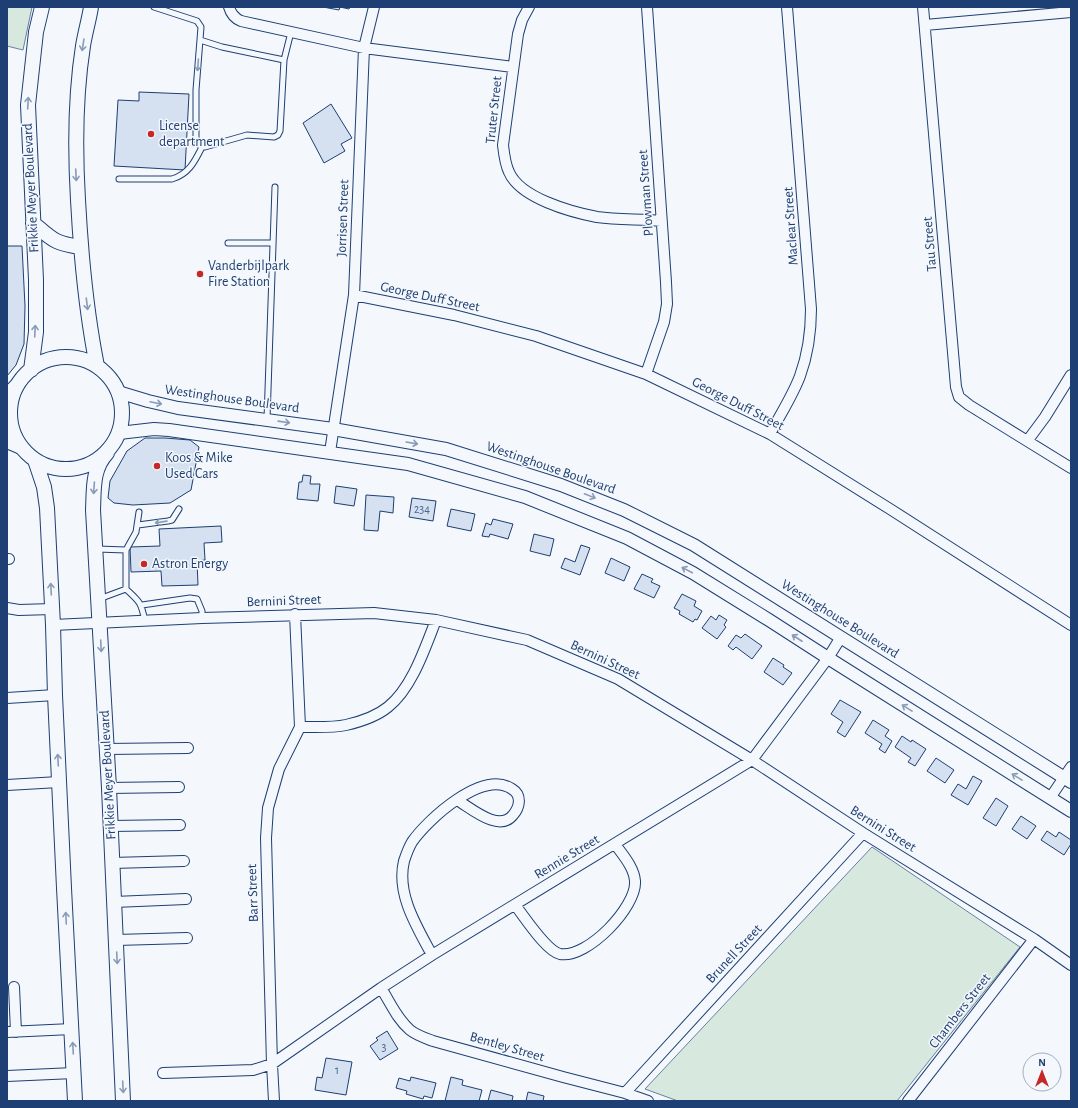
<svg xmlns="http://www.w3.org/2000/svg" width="1078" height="1108" viewBox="0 0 1078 1108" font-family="'Alegreya Sans',sans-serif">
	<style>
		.green { fill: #d7e8df; stroke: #687fa3 }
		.building { fill: #d5e0f0; stroke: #1d3f73 }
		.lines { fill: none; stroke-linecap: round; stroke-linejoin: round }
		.service-casing { stroke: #1d3f73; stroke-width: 7 }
		.minor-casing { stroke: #1d3f73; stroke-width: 12 }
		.tertiary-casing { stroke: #1d3f73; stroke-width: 14 }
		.secondary-casing { stroke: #1d3f73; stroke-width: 16 }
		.service { stroke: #f4f7fb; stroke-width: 5 }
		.minor { stroke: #f4f7fb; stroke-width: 10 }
		.tertiary { stroke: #f4f7fb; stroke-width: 12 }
		.secondary { stroke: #f4f7fb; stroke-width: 14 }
		.oneway { stroke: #889bb7 }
		.poi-dot { fill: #c62828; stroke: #f4f7fb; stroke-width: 1.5 }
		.labels { text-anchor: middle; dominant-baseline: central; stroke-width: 3; stroke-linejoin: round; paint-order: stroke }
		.number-label { font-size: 12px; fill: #4b6792 }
		.street-label { font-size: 14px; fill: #1d3f73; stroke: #f4f7fb }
		.poi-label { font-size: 14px; fill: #1d3f73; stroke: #f4f7fb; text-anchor: start }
	</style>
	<rect width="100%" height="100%" fill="#f4f7fb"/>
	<!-- green -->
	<path class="green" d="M7,7H32L23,50L7,46Z
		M872,847L1020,947L897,1101H678L645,1089Z"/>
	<!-- building -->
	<path class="building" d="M323,7H350L349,9L340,7L339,10Z
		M139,92L189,94L185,170L114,166L118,100L139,101Z
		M331,104L352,138L341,144L345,151L324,163L303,123Z
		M7,246H22L25,306L24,344L16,365L7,376Z
		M145,438H165L190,440L199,447L191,490L170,503L133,505L114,503L108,498L110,481L127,451Z
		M303,475L311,476L310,484H320L318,501L297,499L299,482H302Z
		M336,486L357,489L354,506L334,503Z
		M366,495L394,497L393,513L380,511L378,531L364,530Z
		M412,498L436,501L433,521L409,517Z
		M451,509L475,514L471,531L447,526Z
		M493,519L513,524L508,539L490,534L489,537L482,536L486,523L491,525Z
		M221,526L222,542L204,543L205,560L197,561L198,585L162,586L161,571L131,572L130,547L160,546L159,529Z
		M534,534L554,539L550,556L530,551Z
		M581,545L590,548L580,575L561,568L565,558L575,562Z
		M611,558L630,567L624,581L605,573Z
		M642,574L653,579L651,582L660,586L654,598L634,589Z
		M682,594L696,601L694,606L702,611L697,620L695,619L693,622L679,614L680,611L674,608Z
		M719,615L727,620L724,625L726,627L717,639L702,628L711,616L716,620Z
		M745,634L762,646L752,659L736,647L733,650L728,646L736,635L741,638Z
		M773,658L784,665L783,667L792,673L783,685L764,672Z
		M840,700L861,712L845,737L837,732L843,722L831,714Z
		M873,720L889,730L885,736L892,741L885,753L879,749L882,744L865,733Z
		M902,736L911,742L912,740L926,749L915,766L908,762L911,758L895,747Z
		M936,758L954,770L945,783L927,771Z
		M973,776L982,781L968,805L951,795L958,784L966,789Z
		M996,798L1008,806L996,826L983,818Z
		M1021,816L1036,826L1027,839L1012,829Z
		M1047,831L1056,837L1059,832L1071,840V844L1064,855L1041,840Z
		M387,1031L398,1049L380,1060L370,1046L378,1040L376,1038Z
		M326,1058L352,1062L346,1095L315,1090L317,1077L322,1078Z
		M411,1077L436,1083L432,1098L424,1096L423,1099L406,1094L407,1091L396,1088L399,1078L410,1081Z
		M451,1077L463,1080L462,1085L482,1090L479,1101H445Z
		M491,1090L513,1096L512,1101H488Z
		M528,1092L544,1096L543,1101H526Z"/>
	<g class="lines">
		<defs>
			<path id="service" d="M154,7L197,21L201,27L196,90V137C197,143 199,147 205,147L247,135L274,137L278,135L280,131L284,60L291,32
				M200,40L222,47L284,60
				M119,179H172C189,174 195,161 202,147
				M228,243H273
				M267,419L275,187
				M138,525L168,521L172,520L179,509
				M97,549L126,550
				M126,589C140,602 141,602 145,621
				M99,599L126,589V550L136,532L139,512
				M142,605L190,598L197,599L202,611V618"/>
			<path id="minor" d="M229,7C231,14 234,18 241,21L364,48L513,67
				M529,7L522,20L518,34L503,145C504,154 505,164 509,172C520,198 571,212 597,217C618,220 640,219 661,221
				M923,7L956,387L959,397L969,405L1071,468
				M925,25L1071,12
				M354,295L454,315L536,336L646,374L770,434L890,509L1071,625
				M646,374L664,322L667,304L666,282L647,7
				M770,434C780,415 793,395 800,376C808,354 811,332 811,309L787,7
				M1028,440L1045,417L1071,375
				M330,452L354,295L364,48L374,7
				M7,559H9
				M7,608L19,610L52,609
				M53,625L202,618L374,613L436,620L527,640L618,679L752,760L863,833L1034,939L1071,965
				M7,698L55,695
				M300,727C314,727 332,728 346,725C359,722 377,716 388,707C412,688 425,648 436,620
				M107,749L188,748
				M7,785L59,782
				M109,788L179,787
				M1050,798L1071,767
				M111,826L180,825
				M112,863L184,861
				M114,902L186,899
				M515,905C524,916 546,951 560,954C587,959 637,907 635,881C634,867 622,854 615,844
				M116,940L187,938
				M432,955C417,927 396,894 404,861C406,855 409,847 412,842C428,819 483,769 512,789C522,795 520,807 513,815C499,833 471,808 457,800
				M14,987L16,1032
				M381,988C390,1002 397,1019 410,1030C416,1035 425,1038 433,1041L563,1077L625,1093L648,1101
				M7,1032L72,1029
				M163,1073L253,1070L272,1064L381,988L432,955L752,760L828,658L841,637
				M7,1076L74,1073
				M625,1093L863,833
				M274,1101L272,1064L266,838L268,808L279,769L300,727L295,614
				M908,1101L1034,939"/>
			<path id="tertiary" d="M118,392L148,401L178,408L333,429L446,449L561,485L624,510L694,545L1071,782
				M7,394L19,382
				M119,433L154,429L169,430L408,464L525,497L627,538L693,573L769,620L828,658L1071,811
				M7,442L21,448"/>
			<path id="secondary" d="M91,7C89,20 85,33 83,46C75,97 75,149 78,200C81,256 86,311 97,366
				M33,223C53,240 54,243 80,247
				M10 413a56 56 0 1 1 112 0a56 56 0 1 1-112 0Z
				M31,370L36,332V280L28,105L36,32L42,7
				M107,453C92,469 94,489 93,510L109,788L123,1101
				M35,460L44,487L47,508L53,625L55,695L64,888L75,1101"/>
		</defs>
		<!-- service casing -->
		<use href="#service" class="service-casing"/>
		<!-- minor casing -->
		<use href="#minor" class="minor-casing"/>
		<!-- tertiary casing -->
		<use href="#tertiary" class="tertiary-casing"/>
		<!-- secondary casing -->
		<use href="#secondary" class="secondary-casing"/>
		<!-- service -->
		<use href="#service" class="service"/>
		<!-- minor -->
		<use href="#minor" class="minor"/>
		<!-- tertiary -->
		<use href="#tertiary" class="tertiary"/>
		<!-- secondary -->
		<use href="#secondary" class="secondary"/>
	</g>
	<!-- one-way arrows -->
	<defs><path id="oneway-shaft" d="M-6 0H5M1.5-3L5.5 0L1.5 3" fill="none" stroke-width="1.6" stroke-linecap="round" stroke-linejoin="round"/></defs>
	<g class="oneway">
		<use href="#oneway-shaft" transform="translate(83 45) rotate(99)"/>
		<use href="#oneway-shaft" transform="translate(198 65) rotate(94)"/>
		<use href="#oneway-shaft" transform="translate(28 103) rotate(-87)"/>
		<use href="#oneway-shaft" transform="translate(76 175) rotate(87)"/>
		<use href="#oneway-shaft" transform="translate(87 304) rotate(83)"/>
		<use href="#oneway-shaft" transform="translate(35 331) rotate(-87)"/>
		<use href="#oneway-shaft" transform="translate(156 403) rotate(12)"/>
		<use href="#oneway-shaft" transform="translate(284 422) rotate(8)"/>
		<use href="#oneway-shaft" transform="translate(412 443) rotate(10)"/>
		<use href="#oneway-shaft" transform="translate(94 488) rotate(94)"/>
		<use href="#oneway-shaft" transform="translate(590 496) rotate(22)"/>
		<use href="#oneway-shaft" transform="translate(161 522) rotate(172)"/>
		<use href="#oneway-shaft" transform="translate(687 570) rotate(-152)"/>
		<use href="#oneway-shaft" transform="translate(51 589) rotate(-93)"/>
		<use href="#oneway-shaft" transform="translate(797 638) rotate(-147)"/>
		<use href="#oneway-shaft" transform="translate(101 646) rotate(87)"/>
		<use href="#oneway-shaft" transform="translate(907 708) rotate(-148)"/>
		<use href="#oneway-shaft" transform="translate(58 760) rotate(-93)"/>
		<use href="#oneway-shaft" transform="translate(1017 777) rotate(-148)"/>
		<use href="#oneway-shaft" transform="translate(66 918) rotate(-93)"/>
		<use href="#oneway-shaft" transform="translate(117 958) rotate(87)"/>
		<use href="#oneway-shaft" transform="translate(73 1048) rotate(-93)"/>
		<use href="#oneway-shaft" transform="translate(123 1087) rotate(87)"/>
	</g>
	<!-- markers -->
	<g class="poi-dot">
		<circle cx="151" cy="134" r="4"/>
		<circle cx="200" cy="274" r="4"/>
		<circle cx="157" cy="466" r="4"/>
		<circle cx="144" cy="564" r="4"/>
	</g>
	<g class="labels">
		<!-- number labels -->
		<g class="number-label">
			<text x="422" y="509">234</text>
			<text x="384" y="1047">3</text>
			<text x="337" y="1070">1</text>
		</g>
		<!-- street labels -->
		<g class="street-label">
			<text transform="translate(494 110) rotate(-84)">Truter Street</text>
			<text transform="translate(31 188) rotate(-93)">Frikkie Meyer Boulevard</text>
			<text transform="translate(646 193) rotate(-94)">Plowman Street</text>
			<text transform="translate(343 218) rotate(-88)">Jorrisen Street</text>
			<text transform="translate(791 226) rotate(-94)">Maclear Street</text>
			<text transform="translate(930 244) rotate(-95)">Tau Street</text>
			<text transform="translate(430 297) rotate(12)">George Duff Street</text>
			<text transform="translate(232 399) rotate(8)">Westinghouse Boulevard</text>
			<text transform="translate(738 404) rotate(27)">George Duff Street</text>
			<text transform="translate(551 468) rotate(19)">Westinghouse Boulevard</text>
			<text transform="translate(284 601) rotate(-2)">Bernini Street</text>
			<text transform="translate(840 619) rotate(32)">Westinghouse Boulevard</text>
			<text transform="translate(605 660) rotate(25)">Bernini Street</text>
			<text transform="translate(108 775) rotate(-93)">Frikkie Meyer Boulevard</text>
			<text transform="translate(883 829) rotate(32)">Bernini Street</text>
			<text transform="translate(567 857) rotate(-31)">Rennie Street</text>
			<text transform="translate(253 893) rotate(-92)">Barr Street</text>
			<text transform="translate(734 954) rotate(-47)">Brunell Street</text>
			<text transform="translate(960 1011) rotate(-52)">Chambers Street</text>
			<text transform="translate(507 1047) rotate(16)">Bentley Street</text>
		</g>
		<!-- poi labels -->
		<g class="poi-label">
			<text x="159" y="126">License<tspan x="159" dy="16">department</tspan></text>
			<text x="208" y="266">Vanderbijlpark<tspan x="208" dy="16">Fire Station</tspan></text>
			<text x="165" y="458">Koos &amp; Mike<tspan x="165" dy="16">Used Cars</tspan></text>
			<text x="152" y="564">Astron Energy</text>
		</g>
	</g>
	<!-- border -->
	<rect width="1078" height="1108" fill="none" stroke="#1d3f73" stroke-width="16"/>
	<!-- north arrow -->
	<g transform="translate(1042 1072)"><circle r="19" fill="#f4f7fb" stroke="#9eadc5"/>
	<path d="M0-3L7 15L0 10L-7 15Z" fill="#c62828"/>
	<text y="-6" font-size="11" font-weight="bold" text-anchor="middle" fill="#1d3f73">N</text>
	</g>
</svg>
